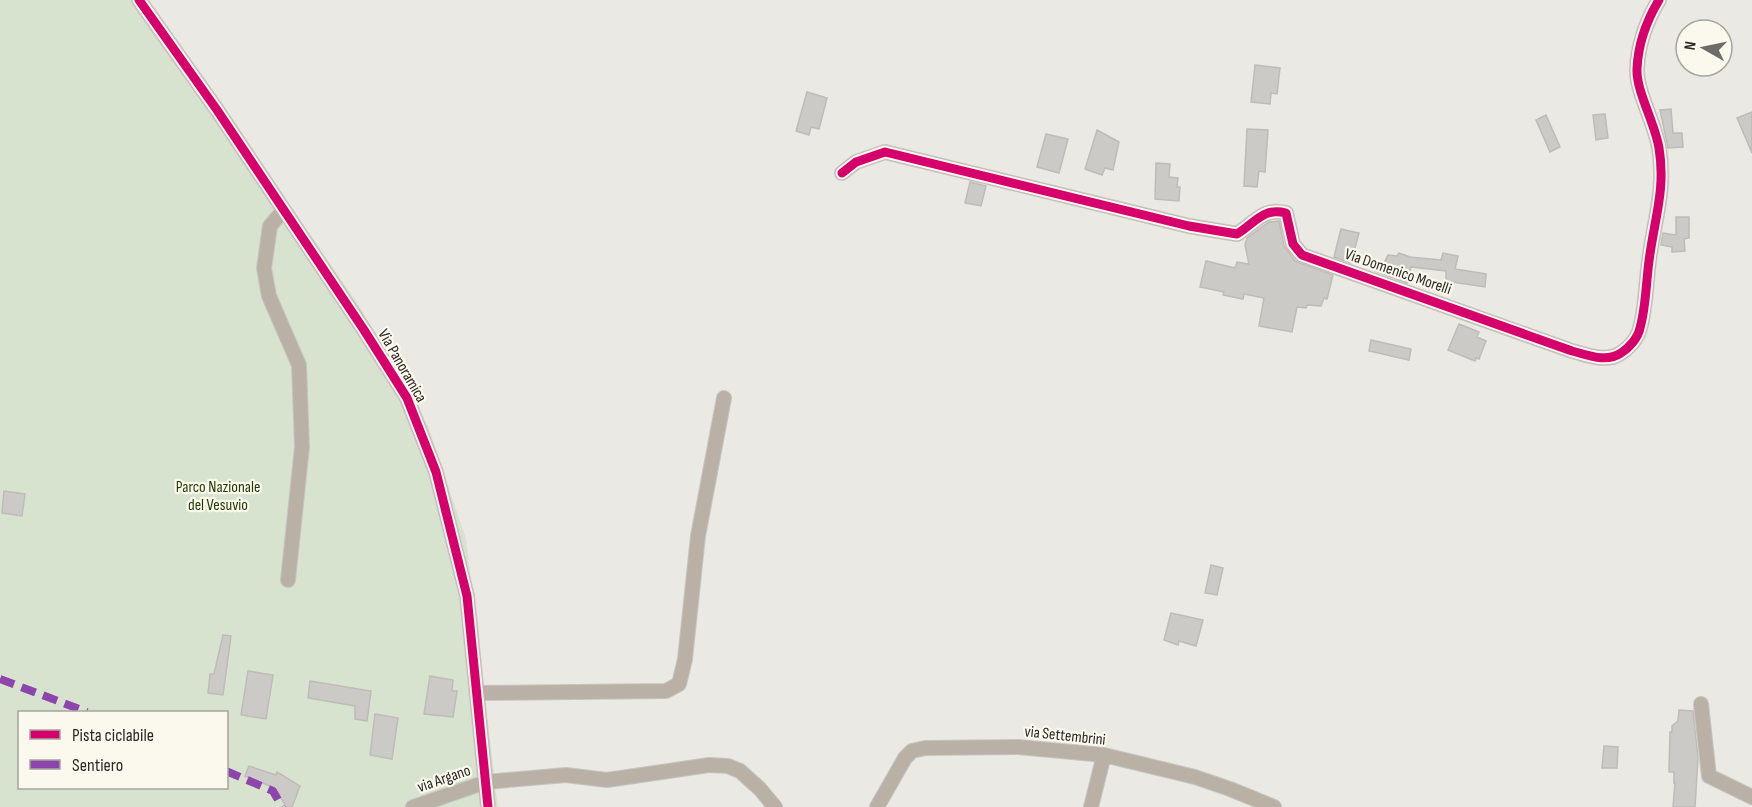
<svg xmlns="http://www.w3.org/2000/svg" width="1752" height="807" viewBox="0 0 1752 807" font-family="'Sofia Sans Condensed',sans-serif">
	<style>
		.green { fill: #d8e3cf; fill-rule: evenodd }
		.building { fill: #cccac6; stroke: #bdbcb8; stroke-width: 1.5 }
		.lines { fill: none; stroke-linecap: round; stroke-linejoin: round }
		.minor-casing { stroke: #c6c5c2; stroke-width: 16 }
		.minor { stroke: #b9b1a6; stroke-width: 14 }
		.quiet { stroke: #8e44ad; stroke-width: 8; stroke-dasharray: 15 8; stroke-linecap: butt }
		.cycleway-casing { stroke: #fbf8ed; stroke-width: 13 }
		.cycleway { stroke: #d6006c; stroke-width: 9 }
		.labels { text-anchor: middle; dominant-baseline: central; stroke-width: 4.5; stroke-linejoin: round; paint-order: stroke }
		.street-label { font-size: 16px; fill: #292824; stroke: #fbf8ed }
		.park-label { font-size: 16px; fill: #1e3b00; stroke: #fbf8ed }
	</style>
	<rect width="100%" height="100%" fill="#eae9e4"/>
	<!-- green -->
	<path class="green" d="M0,0H148L360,307L428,426L466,539L498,807H0ZM20,712H226V788H20Z"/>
	<!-- building -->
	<path class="building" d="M1255,65L1280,68L1277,94L1271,93L1270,104L1251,102Z
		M807,92L827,98L819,129L811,127L809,135L796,131Z
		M1671,109L1673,133H1682L1683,147L1668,148L1660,110Z
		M1752,112V153L1737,118Z
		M1605,114L1608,138L1596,140L1593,115Z
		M1546,115L1560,147L1550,152L1536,120Z
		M1247,129L1268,130L1265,172L1259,171L1257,187L1244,186Z
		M1097,130L1119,142L1113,170L1105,168L1102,175L1085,169Z
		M1046,134L1068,139L1059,173L1037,167Z
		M1156,163L1170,164L1169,177L1178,178L1177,187H1180L1179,201L1155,199Z
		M970,182L986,186L981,206L965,203Z
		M1676,217H1689V238L1684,239L1685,251L1672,252V247L1661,245L1663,233L1676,235Z
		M1279,221L1284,246L1295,261L1333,275L1327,299L1324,298L1321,306L1307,305L1306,308L1297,307L1292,332L1259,326L1264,298L1244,294L1243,299L1223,295L1224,292L1200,287L1206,261L1235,268L1237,262L1249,264L1245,245L1247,238L1269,222Z
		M1341,229L1359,233L1351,263L1334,257Z
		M1399,253L1410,257L1441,260L1443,253L1458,256L1455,269L1486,274L1485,287L1446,281V271L1411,267L1407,283L1375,271L1376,263L1383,265L1388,255L1397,256Z
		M1459,324L1479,332L1477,337L1486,341L1479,359L1476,358L1475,361L1448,350Z
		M1371,340L1411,349L1409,360L1369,351Z
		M4,491L25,494L22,516L2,513Z
		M1211,565L1223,568L1217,595L1205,593Z
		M1171,613L1203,620L1196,646L1179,641L1178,645L1164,640Z
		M223,635L231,636L223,695L208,693L210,674H214Z
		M248,671L273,675L266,719L241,715Z
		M430,676L453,680L452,691H457L453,717L424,714Z
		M310,681L371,691L367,721L355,719V706L308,698Z
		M1679,710L1693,711L1698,758L1695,807H1673L1675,783H1674V772H1669L1670,732H1672V726L1678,721Z
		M375,714L398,718L392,759L370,755Z
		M1604,746L1618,747L1617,768H1602Z
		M249,766L276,775L277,772L300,786L292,807H286L279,794L270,786L245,776Z"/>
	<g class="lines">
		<defs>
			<path id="minor" d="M139,0L217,110L364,330L407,398L436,472L467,596L488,807
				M842,173L856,162L885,152L1189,226L1237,234C1255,223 1263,207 1286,213L1293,244L1302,255L1572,351C1588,355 1606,363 1621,353C1629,348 1638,338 1640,328C1646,307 1646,283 1649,261C1654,220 1666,190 1659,148C1655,123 1636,91 1637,69C1638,45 1647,20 1659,0
				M283,211L270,226L264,268L269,296L299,365L302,447L288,580
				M477,693L666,691L679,684L685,659L698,536L724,398
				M1701,704L1709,776L1752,797
				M413,807L486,782L566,775L607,780L709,765L728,766L740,771L760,789L775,807
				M877,807L905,758L912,751L925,748L1018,747L1104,755L1195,777L1230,789L1274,807
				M1091,807L1104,755"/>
		</defs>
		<!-- minor casing -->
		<use href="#minor" class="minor-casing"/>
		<!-- minor -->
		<use href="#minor" class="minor"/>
		<!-- quiet -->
		<path class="quiet" d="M0,679L87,712
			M226,771L273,791L282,807"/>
		<defs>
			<path id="cycleway" d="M139,0L217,110L364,330L407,398L436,472L467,596L488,807
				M842,173L856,162L885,152L1189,226L1237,234C1255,223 1263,207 1286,213L1293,244L1302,255L1572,351C1588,355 1606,363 1621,353C1629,348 1638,338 1640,328C1646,307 1646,283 1649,261C1654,220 1666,190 1659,148C1655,123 1636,91 1637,69C1638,45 1647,20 1659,0"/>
		</defs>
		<!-- cycleway casing -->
		<use href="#cycleway" class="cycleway-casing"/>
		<!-- cycleway -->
		<use href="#cycleway" class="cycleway"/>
	</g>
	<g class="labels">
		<!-- street labels -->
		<g class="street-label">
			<text transform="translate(1398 272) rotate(19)">Via Domenico Morelli</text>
			<text transform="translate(402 366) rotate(60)">Via Panoramica</text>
			<text transform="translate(1065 736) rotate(6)">via Settembrini</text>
			<text transform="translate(444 779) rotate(-19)">via Argano</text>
		</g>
		<!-- park labels -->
		<g class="park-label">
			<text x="218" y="487">Parco Nazionale<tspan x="218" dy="18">del Vesuvio</tspan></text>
		</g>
	</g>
	<!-- legend -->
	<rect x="18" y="711" width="210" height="78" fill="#fbf8ed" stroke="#a7a59d" stroke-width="1.5"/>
	<rect x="30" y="730" width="30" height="9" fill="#d6006c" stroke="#a7a59d" stroke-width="1.5"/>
	<text x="72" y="741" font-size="18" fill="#292824">Pista ciclabile</text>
	<rect x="30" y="760" width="30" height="9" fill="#8e44ad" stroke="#a7a59d" stroke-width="1.5"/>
	<text x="72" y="771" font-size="18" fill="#292824">Sentiero</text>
	<!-- north arrow -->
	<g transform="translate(1704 48) rotate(279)"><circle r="28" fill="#fbf8ed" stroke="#a7a59d" stroke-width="1.5"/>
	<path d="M0-4.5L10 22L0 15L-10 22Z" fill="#6d6c67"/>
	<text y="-9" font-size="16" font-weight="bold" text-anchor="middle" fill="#292824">N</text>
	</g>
</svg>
